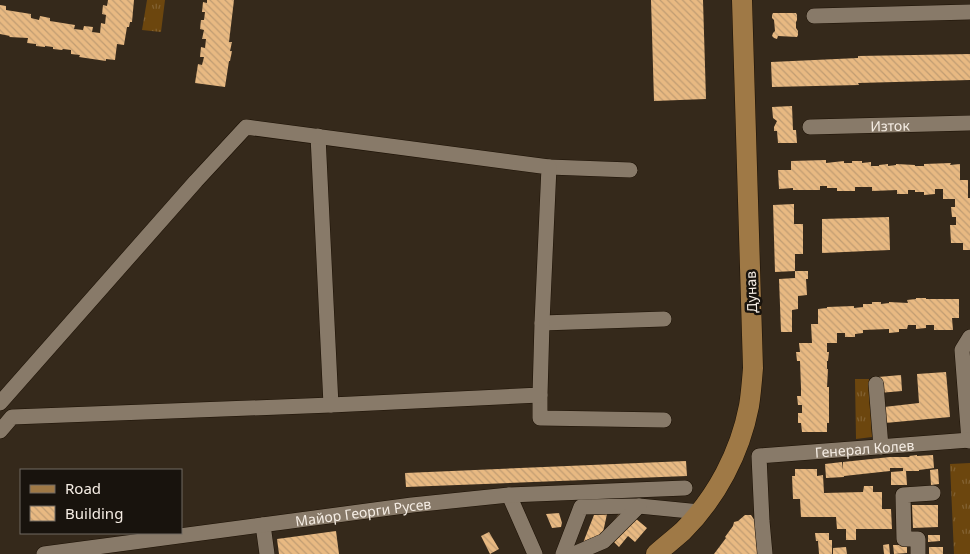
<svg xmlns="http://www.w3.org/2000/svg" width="970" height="554" viewBox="0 0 970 554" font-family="'Noto Sans',sans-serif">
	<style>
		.park { fill: url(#park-tufts) }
		.building { fill: url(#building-back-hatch) }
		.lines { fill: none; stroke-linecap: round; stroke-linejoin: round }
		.minor-casing { stroke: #1c1105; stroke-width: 16 }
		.major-casing { stroke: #1c1105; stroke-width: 21 }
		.minor { stroke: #887a69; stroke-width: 15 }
		.major { stroke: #9f7946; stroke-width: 20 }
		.labels { text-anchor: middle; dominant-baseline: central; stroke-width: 5; stroke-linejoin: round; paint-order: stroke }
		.street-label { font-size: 14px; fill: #f5ede4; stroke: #18130d }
	</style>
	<defs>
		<pattern id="park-tufts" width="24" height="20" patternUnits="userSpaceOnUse" patternTransform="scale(1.25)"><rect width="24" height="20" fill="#6c460e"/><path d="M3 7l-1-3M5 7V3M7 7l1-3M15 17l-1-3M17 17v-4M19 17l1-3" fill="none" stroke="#826131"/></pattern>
		<pattern id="building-back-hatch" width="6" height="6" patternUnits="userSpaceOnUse" patternTransform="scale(1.25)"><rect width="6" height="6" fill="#e8b982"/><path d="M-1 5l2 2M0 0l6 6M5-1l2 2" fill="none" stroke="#c09c72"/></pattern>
	</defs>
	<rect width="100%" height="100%" fill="#35291b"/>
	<!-- park -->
	<path class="park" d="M147,0H165L161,32L142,30Z
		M855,379H869L872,437L856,439Z
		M970,463V554H954L950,464Z"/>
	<!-- building -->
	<path class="building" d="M108,0H134L132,22H130L129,27H127L124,45L117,44L115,60L106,59V61L79,57L80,55L71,54V50L63,49L62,50L53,49V47L45,46V47L36,46V44L27,43L28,38L9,37L10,36L0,34V5L6,6V10L31,14V18L39,20L40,16L50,18V21L75,25L74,29L83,30L84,26L93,27L92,32L100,33L101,23L105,24L106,15L102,14L103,5L107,6Z
		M207,0H234L229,42H232L230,51H232L230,61H229L225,87L195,83L198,64L202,65L204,57H200L201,47L205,48L206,39H202L204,30L200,29L201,20H204L205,12H202L203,2L207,3Z
		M651,0H703L706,99L654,101Z
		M773,13H796L797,15V20L796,22V28L798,31V35L797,37L778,36L777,39L774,38L772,36L773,33L775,31L774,20L772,18V15Z
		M970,54V80L858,83L859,85L772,87L771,62L858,58V56Z
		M792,106L793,130H796L797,143H778L777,131H774V127L777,121L773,118L772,107Z
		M826,160V163L844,161V163H852V161H862V163L871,162V166H879V165L888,164V166L896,165V164L915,165V166H924V164L951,163L950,165L960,164V180H968V198H970V250H963V243H951L950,225H956V217H952L951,207H955V199H943V189H935V194L924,195V192H915V190H908V194H897V190L872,191V187H855V191H837V188H827V186H820V190H793V188L779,189L778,170H791V161Z
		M794,204V224H803V254H795V271L775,272L773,205Z
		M889,217L890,250L822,253V219Z
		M795,271H808V279H806L807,295L798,296V309L792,310V332H781L779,279L795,278Z
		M916,298H926V299H959V318H952L953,330H934V325H926V328L916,329V325H908L907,329H899V332L889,333V329L863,330V333L855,334V337H845V333H837V343H827V352H829L828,361H827V369H828L827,387H829V423H827V432H802L801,423H798V413H802V405H798L797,396H801V388L800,361H797L796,352H800L799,343H812L811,324H818V309L827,308V307L854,306V308L863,307V304H872V302H881V304L889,303V302L908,303L907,300L916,299Z
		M946,372L950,417L885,423L884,407L919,403L917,374Z
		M901,375L902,391L879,393L878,377Z
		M917,455V456L933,455L934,468L919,470V471H906L907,485H891V472L903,471V468H890V471L844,476V477L826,478L825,464L842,462L843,470V462L890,457H910L909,456Z
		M686,461L687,476L406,487L405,473Z
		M795,469H817V476L823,475L824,493L863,492L864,486H873V492H882V509H891L892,529H856V540H846V529H837L836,517H801L800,499H793L792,476H795Z
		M938,469L939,484L931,485L930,470Z
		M628,503L635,518L647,528L635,542L628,536L619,547L614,542L611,524Z
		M912,505H938V527L913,528Z
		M559,513L562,523L561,527L552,528L546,514Z
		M607,514L602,537L581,548L594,515Z
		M745,515H751L755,521L758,554H714L726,538L725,537L733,526L734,522L738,521Z
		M336,531L339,554H279L277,539Z
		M489,532L499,549L490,554L481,536Z
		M815,533H829V540H832V554H819L818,541H816Z
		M928,535H940V541L928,542Z
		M889,544L890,554H884L883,545Z
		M893,545H907V553L894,554Z
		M846,547L847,554H833V548Z
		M929,547H943V554H929Z"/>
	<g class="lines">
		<defs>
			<g id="minor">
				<path d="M814,16L970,12"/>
				<path id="s1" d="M810,127L970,123"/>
				<path d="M318,136L331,405"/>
				<path d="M549,167L630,170"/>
				<path d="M542,323L664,319"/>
				<path d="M876,384L881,447"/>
				<path d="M540,395V418L664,420"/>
				<path d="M0,403L196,181L246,127L549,167L542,323L540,395L331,405L12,417L0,431"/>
				<path d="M969,441L962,350L970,337"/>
				<path d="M509,495L535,554"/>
				<path d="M263,525L267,554"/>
				<path id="s2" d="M44,554L412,505L509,495L685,488"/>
				<path d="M563,554L581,507L639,506L700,512"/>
				<path d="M574,554L604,541L639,506"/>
				<path id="s3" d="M765,554L762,521L759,456L970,440"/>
				<path d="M918,554V539H904L903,495L933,493"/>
			</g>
			<path id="major" d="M656,554C665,546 674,539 683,531C716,498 740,453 749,406C751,394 752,381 753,368L742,0"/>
		</defs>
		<!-- minor casing -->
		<use href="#minor" class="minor-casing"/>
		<!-- major casing -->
		<use href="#major" class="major-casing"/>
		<!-- minor -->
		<use href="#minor" class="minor"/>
		<!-- major -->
		<use href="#major" class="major"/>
	</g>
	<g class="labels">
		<!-- street labels -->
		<g class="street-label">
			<text stroke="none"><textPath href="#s1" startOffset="80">Изток</textPath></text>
			<text transform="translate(751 292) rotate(-92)">Дунав</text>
			<text stroke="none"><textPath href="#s3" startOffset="204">Генерал Колев</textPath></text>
			<text stroke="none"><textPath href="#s2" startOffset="322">Майор Георги Русев</textPath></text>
		</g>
	</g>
	<!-- legend -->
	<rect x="20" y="469" width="162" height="65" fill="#18130d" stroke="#706a63"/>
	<rect x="30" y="485" width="25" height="8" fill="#9f7946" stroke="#706a63"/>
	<text x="65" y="494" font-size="15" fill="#f5ede4">Road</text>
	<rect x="30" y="506" width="25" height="15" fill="url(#building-back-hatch)" stroke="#706a63"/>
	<text x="65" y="519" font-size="15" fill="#f5ede4">Building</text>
</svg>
